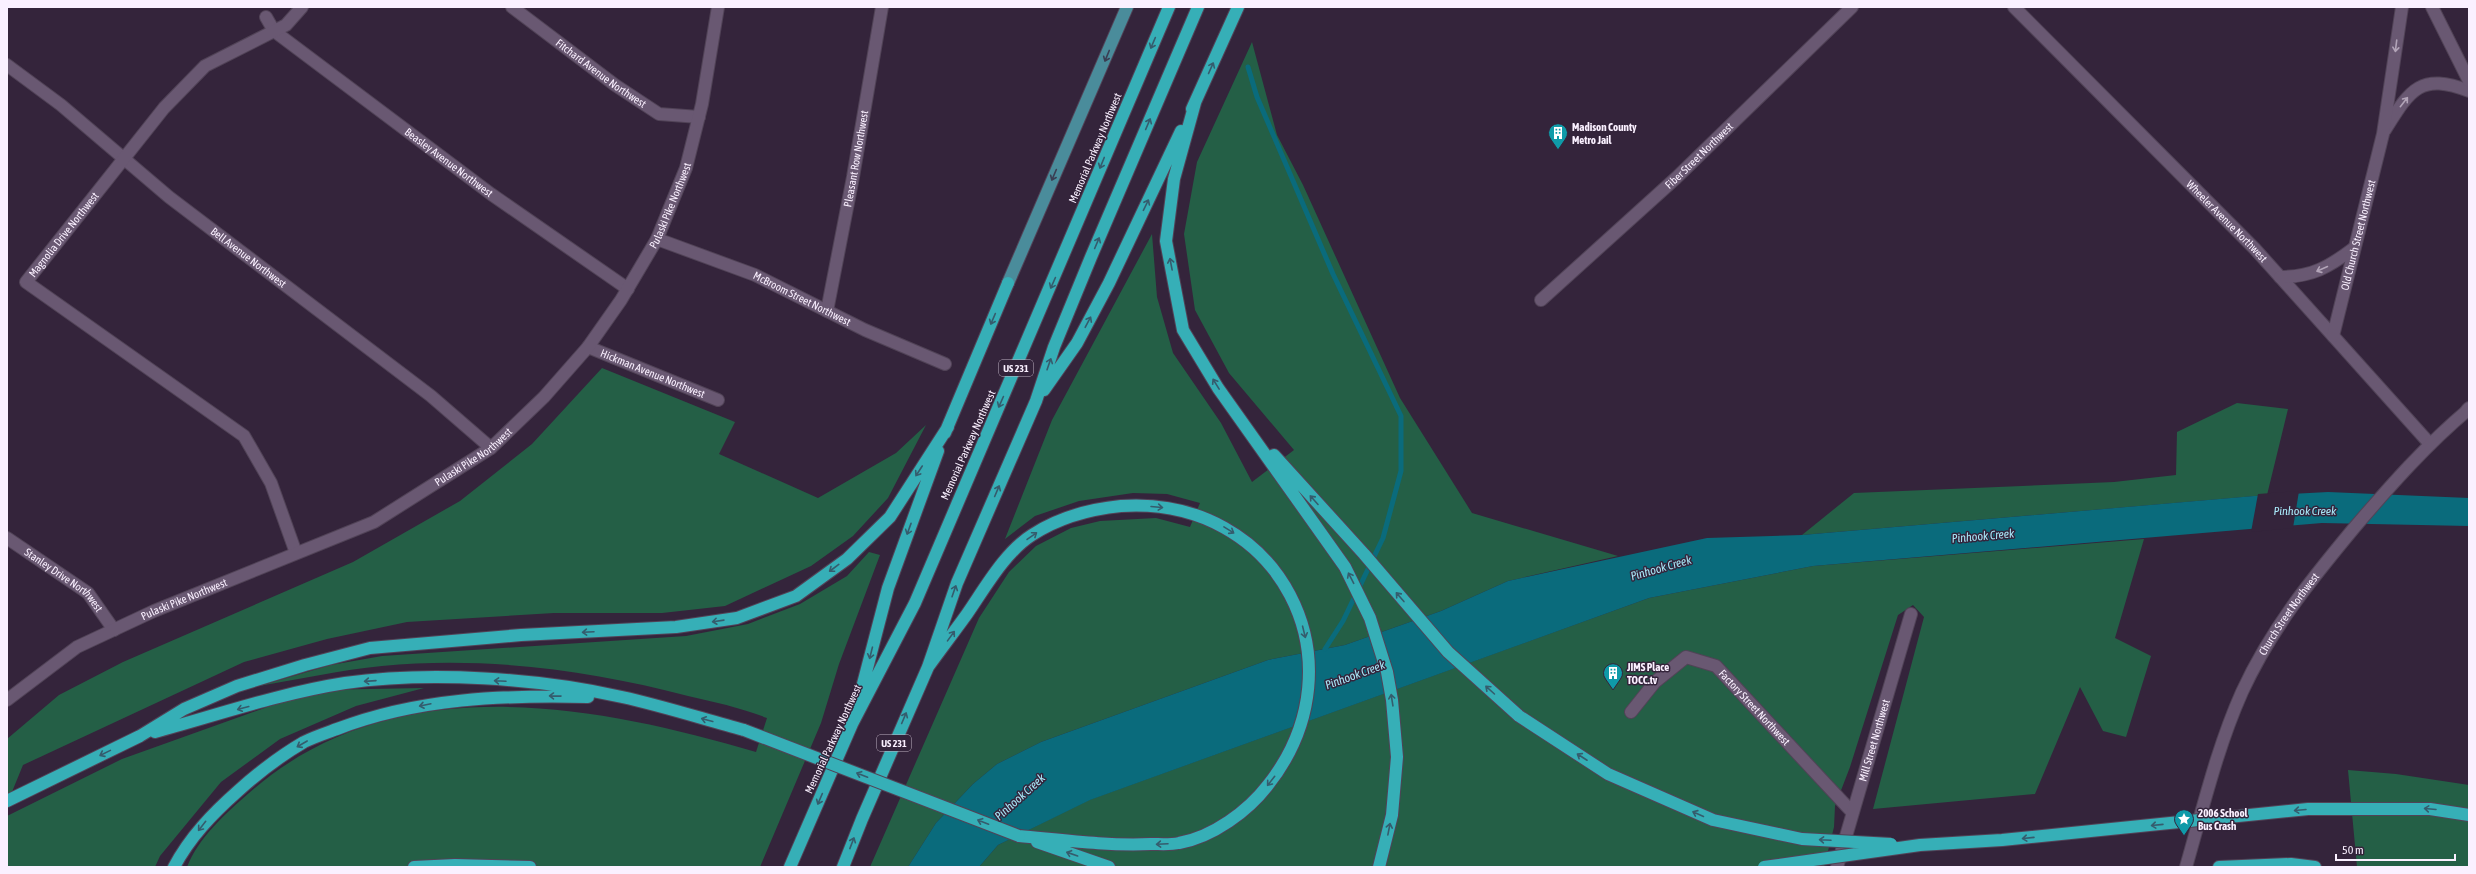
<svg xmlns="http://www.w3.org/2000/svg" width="2476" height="874" viewBox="0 0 2476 874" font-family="'Asap Condensed',sans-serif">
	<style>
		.green { fill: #245f46 }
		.water { fill: #0a6b7c }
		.pier { fill: #34243b }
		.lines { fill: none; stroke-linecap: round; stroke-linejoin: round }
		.stream { stroke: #0a6b7c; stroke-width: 5 }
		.minor-casing { stroke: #514357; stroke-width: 14 }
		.tertiary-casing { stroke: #514357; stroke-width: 14 }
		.secondary-casing { stroke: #514357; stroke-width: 14 }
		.primary-casing { stroke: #514357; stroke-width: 14 }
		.motorway-casing { stroke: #514357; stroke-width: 14 }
		.minor { stroke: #695872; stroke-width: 12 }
		.tertiary { stroke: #695872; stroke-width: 12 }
		.secondary { stroke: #695872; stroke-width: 12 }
		.primary { stroke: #4a8c9b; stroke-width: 12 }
		.motorway { stroke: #36afb7; stroke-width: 12 }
		.motorway-bridge-casing { stroke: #514357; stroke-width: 14; stroke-linecap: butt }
		.motorway-bridge { stroke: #36afb7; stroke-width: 12 }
		.oneway { stroke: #355c6d }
		.oneway2 { stroke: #b2a4b8 }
		.oneway3 { stroke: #3a3e53 }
		.labels { text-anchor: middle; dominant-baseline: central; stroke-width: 3; stroke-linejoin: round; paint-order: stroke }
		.shield { fill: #34243b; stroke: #bfb3c4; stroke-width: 1 }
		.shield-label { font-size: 10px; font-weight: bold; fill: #faf0ff }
		.street-label { font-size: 11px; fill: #faf0ff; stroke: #34243b }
		.poi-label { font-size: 11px; font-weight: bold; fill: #faf0ff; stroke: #34243b; text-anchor: start }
		.water-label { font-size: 12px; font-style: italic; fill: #a8e8f8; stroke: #34243b }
	</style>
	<rect width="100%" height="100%" fill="#34243b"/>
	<!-- green -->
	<path class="green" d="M1252,42L1277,135L1303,185L1400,398L1472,513L1618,556L1508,581L1441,611L1345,645L1268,660L1041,742L997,764L973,784L936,823L908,867H870L979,618L1009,572L1036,546L1071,528L1100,521L1156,518L1190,527L1200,503L1167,494L1133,493L1079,501L1035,516L1005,539L1052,420L1152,234L1157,297L1173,353L1221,423L1252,482L1294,450L1229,373L1195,310L1184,234L1197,162Z
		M602,368L735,422L719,454L818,498L896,453L926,425L888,498L853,536L811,566L725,606L662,613H554L407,622L327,639L244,662L23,765L7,804V739L59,695L123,662L353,562L460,501L532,444Z
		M2237,403L2288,409L2267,495L1802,535L1854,493L2114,482L2176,475L2177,432Z
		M2144,539L2115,638L2151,656L2126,737L2103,731L2080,687L2035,794L1873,809L1924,617L1913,605L1898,615L1850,767L1835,806L1834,827L1824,867H979L998,845L1089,800L1649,598L1813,566Z
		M869,552L880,555L839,664L821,723L760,867H187C199,837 225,814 249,793C392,667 590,703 756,752L767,718C741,708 715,702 688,696C590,670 484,656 382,666C341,670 300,679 259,686L331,665L382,656L686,636L748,624L800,604L847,576Z
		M424,688L356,706L280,739L221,782L160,856L155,867H7V816L122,759L315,690Z
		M2348,770L2396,774L2469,785V867H2357Z"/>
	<!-- water -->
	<path class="water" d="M2328,492L2469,498V526L2322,523L1813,566L1649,598L1090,800L998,845L979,867H908L936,823L973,784L997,764L1041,742L1268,660L1345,645L1441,611L1508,581L1707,538L1802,535L2254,496Z"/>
	<!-- pier -->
	<path class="pier" d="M2299,491L2293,528L2251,532L2258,494Z"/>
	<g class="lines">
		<!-- stream -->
		<path class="stream" d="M1248,67L1257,97L1333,274L1401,416V471L1383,538L1343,621L1325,649"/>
		<defs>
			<g id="minor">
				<path id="s1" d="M512,7L615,85L659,114L699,117"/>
				<path id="s2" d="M2014,7L2255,249L2430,444"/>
				<path id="s3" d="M266,17L274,31L491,194L628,289"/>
				<path id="s4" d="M7,65L61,105L169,197L431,396L491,448"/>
				<path d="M2385,130C2410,90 2420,72 2469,91"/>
				<path id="s5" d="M657,239L755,275L865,330L945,364"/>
				<path d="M2280,277C2312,277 2329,267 2354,248"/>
				<path id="s6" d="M1541,300L1676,178L1852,7"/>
				<path id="s7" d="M827,311L853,177L882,7"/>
				<path id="s8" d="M2333,336L2383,134L2402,7"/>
				<path id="s9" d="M588,347L718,400"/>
				<path id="s10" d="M7,538L88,593L114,630"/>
				<path id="s11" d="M296,553L271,483L244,436L26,282L164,108L205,66L286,25L302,7"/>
				<path id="s12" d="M1631,712L1655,682L1686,657L1716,666L1852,812"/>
				<path id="s13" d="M1837,867L1911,614"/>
			</g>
			<g id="tertiary">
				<path id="s14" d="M2186,867C2203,808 2217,748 2242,692C2271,629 2310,581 2354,528C2390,486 2426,445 2469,409"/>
			</g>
			<g id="secondary">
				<path d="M2432,7L2469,81"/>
				<path d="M2467,410L2469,408"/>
				<path id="s15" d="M7,700L77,647L154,611L374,522L491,448L544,397L588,347L621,300L657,239L686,168L702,104L718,7"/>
			</g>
			<path id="primary" d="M1008,283L1127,7"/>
			<path id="motorway" d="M1195,103L1174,179L1166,241L1183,330L1218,388L1345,567L1370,618L1387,672L1392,700L1397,757L1392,815L1379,867
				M1192,109L1238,7
				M1044,390L1077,343L1109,283L1181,131
				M945,433L1008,283
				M1274,455L1364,554L1448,652L1519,716
				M928,667C941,649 954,632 967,614C985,588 1005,552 1032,535C1058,518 1091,509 1121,506C1279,495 1365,662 1268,785C1248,811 1213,837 1179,843C1170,845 1160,844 1151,844C1107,846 1063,840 1019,836
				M858,703L888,588L938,451
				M155,732C217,715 281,693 345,683C430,671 538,678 622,697C663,706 703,719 744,730
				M7,801L140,736L184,709L237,686L305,665L370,648L521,635L676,627L737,618L796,596L847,559L890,517L948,427
				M1037,842L1109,867
				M174,867C190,837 212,814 238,791C258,773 280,756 304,742C314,737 326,733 337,729C418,698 503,695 588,697
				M414,867L455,865L530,867
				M790,867L852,724L915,603L1169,7
				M843,867L862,819L928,667L957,583L1036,401L1054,347L1091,257L1198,7
				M2219,867L2291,864L2315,867"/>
		</defs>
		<!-- minor casing -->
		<use href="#minor" class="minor-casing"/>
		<!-- tertiary casing -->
		<use href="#tertiary" class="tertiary-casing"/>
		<!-- secondary casing -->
		<use href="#secondary" class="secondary-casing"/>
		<!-- primary casing -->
		<use href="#primary" class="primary-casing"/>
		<!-- motorway casing -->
		<use href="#motorway" class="motorway-casing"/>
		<!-- minor -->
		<use href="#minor" class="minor"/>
		<!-- tertiary -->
		<use href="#tertiary" class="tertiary"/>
		<!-- secondary -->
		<use href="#secondary" class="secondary"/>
		<!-- primary -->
		<use href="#primary" class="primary"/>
		<!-- motorway -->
		<use href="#motorway" class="motorway"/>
		<defs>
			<path id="motorway-bridge" d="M1519,716L1608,774L1713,820L1802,839L1891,844
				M744,730L1019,836
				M1764,867L1920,845L2002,840L2308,809H2430L2469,815"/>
		</defs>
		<!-- motorway-bridge casing -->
		<use href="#motorway-bridge" class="motorway-bridge-casing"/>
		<!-- motorway-bridge -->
		<use href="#motorway-bridge" class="motorway-bridge"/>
	</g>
	<!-- one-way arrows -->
	<defs><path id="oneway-shaft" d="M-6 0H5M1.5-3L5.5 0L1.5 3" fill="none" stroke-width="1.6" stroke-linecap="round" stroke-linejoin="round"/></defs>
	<g class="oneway">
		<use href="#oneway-shaft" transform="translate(1153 43) rotate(113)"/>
		<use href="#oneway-shaft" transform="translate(1211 68) rotate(-66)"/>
		<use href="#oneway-shaft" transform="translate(1148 124) rotate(-67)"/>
		<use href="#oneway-shaft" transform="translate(1102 163) rotate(112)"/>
		<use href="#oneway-shaft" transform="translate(1146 205) rotate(-64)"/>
		<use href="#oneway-shaft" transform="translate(1097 243) rotate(-67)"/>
		<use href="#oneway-shaft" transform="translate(1171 264) rotate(-101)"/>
		<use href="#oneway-shaft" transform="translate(1053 283) rotate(114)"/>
		<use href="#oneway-shaft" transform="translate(993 319) rotate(113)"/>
		<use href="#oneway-shaft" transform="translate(1088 322) rotate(-62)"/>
		<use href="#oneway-shaft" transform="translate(1049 364) rotate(-71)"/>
		<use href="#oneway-shaft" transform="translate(1216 384) rotate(-122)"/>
		<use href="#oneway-shaft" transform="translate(1001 402) rotate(114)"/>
		<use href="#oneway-shaft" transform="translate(919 471) rotate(123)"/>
		<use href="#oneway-shaft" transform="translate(997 491) rotate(-67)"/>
		<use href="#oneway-shaft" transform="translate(1314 500) rotate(-132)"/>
		<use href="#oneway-shaft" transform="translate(1157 507) rotate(5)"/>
		<use href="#oneway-shaft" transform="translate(909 529) rotate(110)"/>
		<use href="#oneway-shaft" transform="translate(1229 530) rotate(32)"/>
		<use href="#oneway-shaft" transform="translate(1032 536) rotate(-35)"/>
		<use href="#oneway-shaft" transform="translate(834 568) rotate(143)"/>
		<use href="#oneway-shaft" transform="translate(1351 578) rotate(-117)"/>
		<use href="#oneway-shaft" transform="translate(954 591) rotate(-71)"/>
		<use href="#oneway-shaft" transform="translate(1400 597) rotate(-131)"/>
		<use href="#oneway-shaft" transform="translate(718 621) rotate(172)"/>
		<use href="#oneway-shaft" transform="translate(588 632) rotate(177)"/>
		<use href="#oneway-shaft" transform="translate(1304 632) rotate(76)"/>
		<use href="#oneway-shaft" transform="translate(951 636) rotate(-54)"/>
		<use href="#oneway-shaft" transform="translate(871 653) rotate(104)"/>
		<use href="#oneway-shaft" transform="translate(370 681) rotate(176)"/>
		<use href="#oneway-shaft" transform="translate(500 681) rotate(-177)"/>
		<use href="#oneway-shaft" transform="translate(1490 690) rotate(-138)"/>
		<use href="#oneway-shaft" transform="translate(555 696) rotate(-179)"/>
		<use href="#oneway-shaft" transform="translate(1392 700) rotate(-99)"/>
		<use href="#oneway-shaft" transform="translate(425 705) rotate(168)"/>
		<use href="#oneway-shaft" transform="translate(243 708) rotate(165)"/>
		<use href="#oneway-shaft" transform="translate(904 718) rotate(-67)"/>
		<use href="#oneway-shaft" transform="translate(707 720) rotate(-165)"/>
		<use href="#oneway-shaft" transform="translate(302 744) rotate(150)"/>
		<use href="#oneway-shaft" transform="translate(105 753) rotate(154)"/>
		<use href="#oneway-shaft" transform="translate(1582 757) rotate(-147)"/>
		<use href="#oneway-shaft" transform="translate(862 775) rotate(-159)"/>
		<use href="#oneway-shaft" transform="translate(1271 781) rotate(128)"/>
		<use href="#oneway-shaft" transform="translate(820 799) rotate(113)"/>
		<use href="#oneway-shaft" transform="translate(2430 809) rotate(-175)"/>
		<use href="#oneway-shaft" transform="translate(2300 810) rotate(175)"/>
		<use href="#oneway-shaft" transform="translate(1698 814) rotate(-156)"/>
		<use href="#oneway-shaft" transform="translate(983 822) rotate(-159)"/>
		<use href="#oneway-shaft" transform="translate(2157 825) rotate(174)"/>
		<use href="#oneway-shaft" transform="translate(202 826) rotate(128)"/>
		<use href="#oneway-shaft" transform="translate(1389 829) rotate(-79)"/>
		<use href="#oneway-shaft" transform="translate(2028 838) rotate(174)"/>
		<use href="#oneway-shaft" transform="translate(1825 840) rotate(-177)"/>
		<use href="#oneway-shaft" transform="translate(852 843) rotate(-69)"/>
		<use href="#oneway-shaft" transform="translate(1162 844) rotate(177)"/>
		<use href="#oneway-shaft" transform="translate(1072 854) rotate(-161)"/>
	</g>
	<g class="oneway2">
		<use href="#oneway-shaft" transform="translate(2396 46) rotate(97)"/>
		<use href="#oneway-shaft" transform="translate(2404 102) rotate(-52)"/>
		<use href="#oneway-shaft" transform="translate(2322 269) rotate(156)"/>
	</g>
	<g class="oneway3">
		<use href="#oneway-shaft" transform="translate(1107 56) rotate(112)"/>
		<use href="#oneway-shaft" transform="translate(1054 175) rotate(113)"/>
	</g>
	<!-- icons -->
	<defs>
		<symbol id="building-pin" viewBox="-11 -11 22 30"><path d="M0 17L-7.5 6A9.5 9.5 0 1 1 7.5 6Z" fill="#0f9aa8" stroke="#34243b"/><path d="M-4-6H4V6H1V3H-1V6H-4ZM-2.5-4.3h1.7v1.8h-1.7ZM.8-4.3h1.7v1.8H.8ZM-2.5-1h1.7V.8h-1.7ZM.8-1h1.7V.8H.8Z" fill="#fff"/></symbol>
		<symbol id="sight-pin" viewBox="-11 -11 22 30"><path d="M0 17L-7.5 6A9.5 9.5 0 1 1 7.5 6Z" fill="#0f9aa8" stroke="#34243b"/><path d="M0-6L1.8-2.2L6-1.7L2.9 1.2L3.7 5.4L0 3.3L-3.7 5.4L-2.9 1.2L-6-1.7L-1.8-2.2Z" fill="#fff"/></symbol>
	</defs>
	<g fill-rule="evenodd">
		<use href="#building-pin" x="1547" y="122" width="22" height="30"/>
		<use href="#building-pin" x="1602" y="662" width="22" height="30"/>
		<use href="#sight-pin" x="2173" y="808" width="22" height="30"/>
	</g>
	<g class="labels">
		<!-- shield labels -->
		<g class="shield">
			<rect x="999" y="360" width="34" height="16" rx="3"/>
			<rect x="877" y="735" width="34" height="16" rx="3"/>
		</g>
		<g class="shield-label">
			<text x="1016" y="368">US 231</text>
			<text x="894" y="743">US 231</text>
		</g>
		<!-- street labels -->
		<g class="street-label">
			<text stroke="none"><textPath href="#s1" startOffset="111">Fitchard Avenue Northwest</textPath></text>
			<text transform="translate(1095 148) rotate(-67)">Memorial Parkway Northwest</text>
			<text stroke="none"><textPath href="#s6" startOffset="214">Fiber Street Northwest</textPath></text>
			<text stroke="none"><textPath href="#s7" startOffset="155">Pleasant Row Northwest</textPath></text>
			<text stroke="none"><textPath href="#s3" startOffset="235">Beasley Avenue Northwest</textPath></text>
			<text stroke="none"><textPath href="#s15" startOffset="853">Pulaski Pike Northwest</textPath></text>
			<text stroke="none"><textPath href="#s2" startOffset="302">Wheeler Avenue Northwest</textPath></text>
			<text stroke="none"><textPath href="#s11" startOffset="456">Magnolia Drive Northwest</textPath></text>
			<text stroke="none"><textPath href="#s8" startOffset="104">Old Church Street Northwest</textPath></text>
			<text stroke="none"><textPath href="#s4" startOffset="309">Bell Avenue Northwest</textPath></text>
			<text stroke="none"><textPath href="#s5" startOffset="157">McBroom Street Northwest</textPath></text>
			<text stroke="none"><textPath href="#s9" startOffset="70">Hickman Avenue Northwest</textPath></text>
			<text transform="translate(968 445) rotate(-66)">Memorial Parkway Northwest</text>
			<text stroke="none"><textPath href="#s15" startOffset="529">Pulaski Pike Northwest</textPath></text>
			<text stroke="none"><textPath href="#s10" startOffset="71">Stanley Drive Northwest</textPath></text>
			<text stroke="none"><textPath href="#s15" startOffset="205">Pulaski Pike Northwest</textPath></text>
			<text stroke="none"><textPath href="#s14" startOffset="275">Church Street Northwest</textPath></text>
			<text stroke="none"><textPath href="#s12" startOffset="166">Factory Street Northwest</textPath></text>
			<text transform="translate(833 739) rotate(-65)">Memorial Parkway Northwest</text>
			<text stroke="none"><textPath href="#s13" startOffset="132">Mill Street Northwest</textPath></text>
		</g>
		<!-- poi labels -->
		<g class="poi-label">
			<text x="1572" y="127">Madison County<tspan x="1572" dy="13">Metro Jail</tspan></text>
			<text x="1627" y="667">JIMS Place<tspan x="1627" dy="13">TOCC.tv</tspan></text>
			<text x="2198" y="813">2006 School<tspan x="2198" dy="13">Bus Crash</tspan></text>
		</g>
		<!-- water labels -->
		<g class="water-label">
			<text x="2305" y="511">Pinhook Creek</text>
			<text transform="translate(1983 536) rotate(-5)">Pinhook Creek</text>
			<text transform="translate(1661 568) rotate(-16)">Pinhook Creek</text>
			<text transform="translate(1355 675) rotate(-20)">Pinhook Creek</text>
			<text transform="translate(1020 797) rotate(-42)">Pinhook Creek</text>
		</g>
	</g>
	<!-- border -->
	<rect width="2476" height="874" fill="none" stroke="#faf0ff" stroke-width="16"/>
	<!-- scale -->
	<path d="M2336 854v6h119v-6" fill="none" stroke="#faf0ff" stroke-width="2"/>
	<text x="2342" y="854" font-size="12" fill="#faf0ff" stroke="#34243b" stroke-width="3" paint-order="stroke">50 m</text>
</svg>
